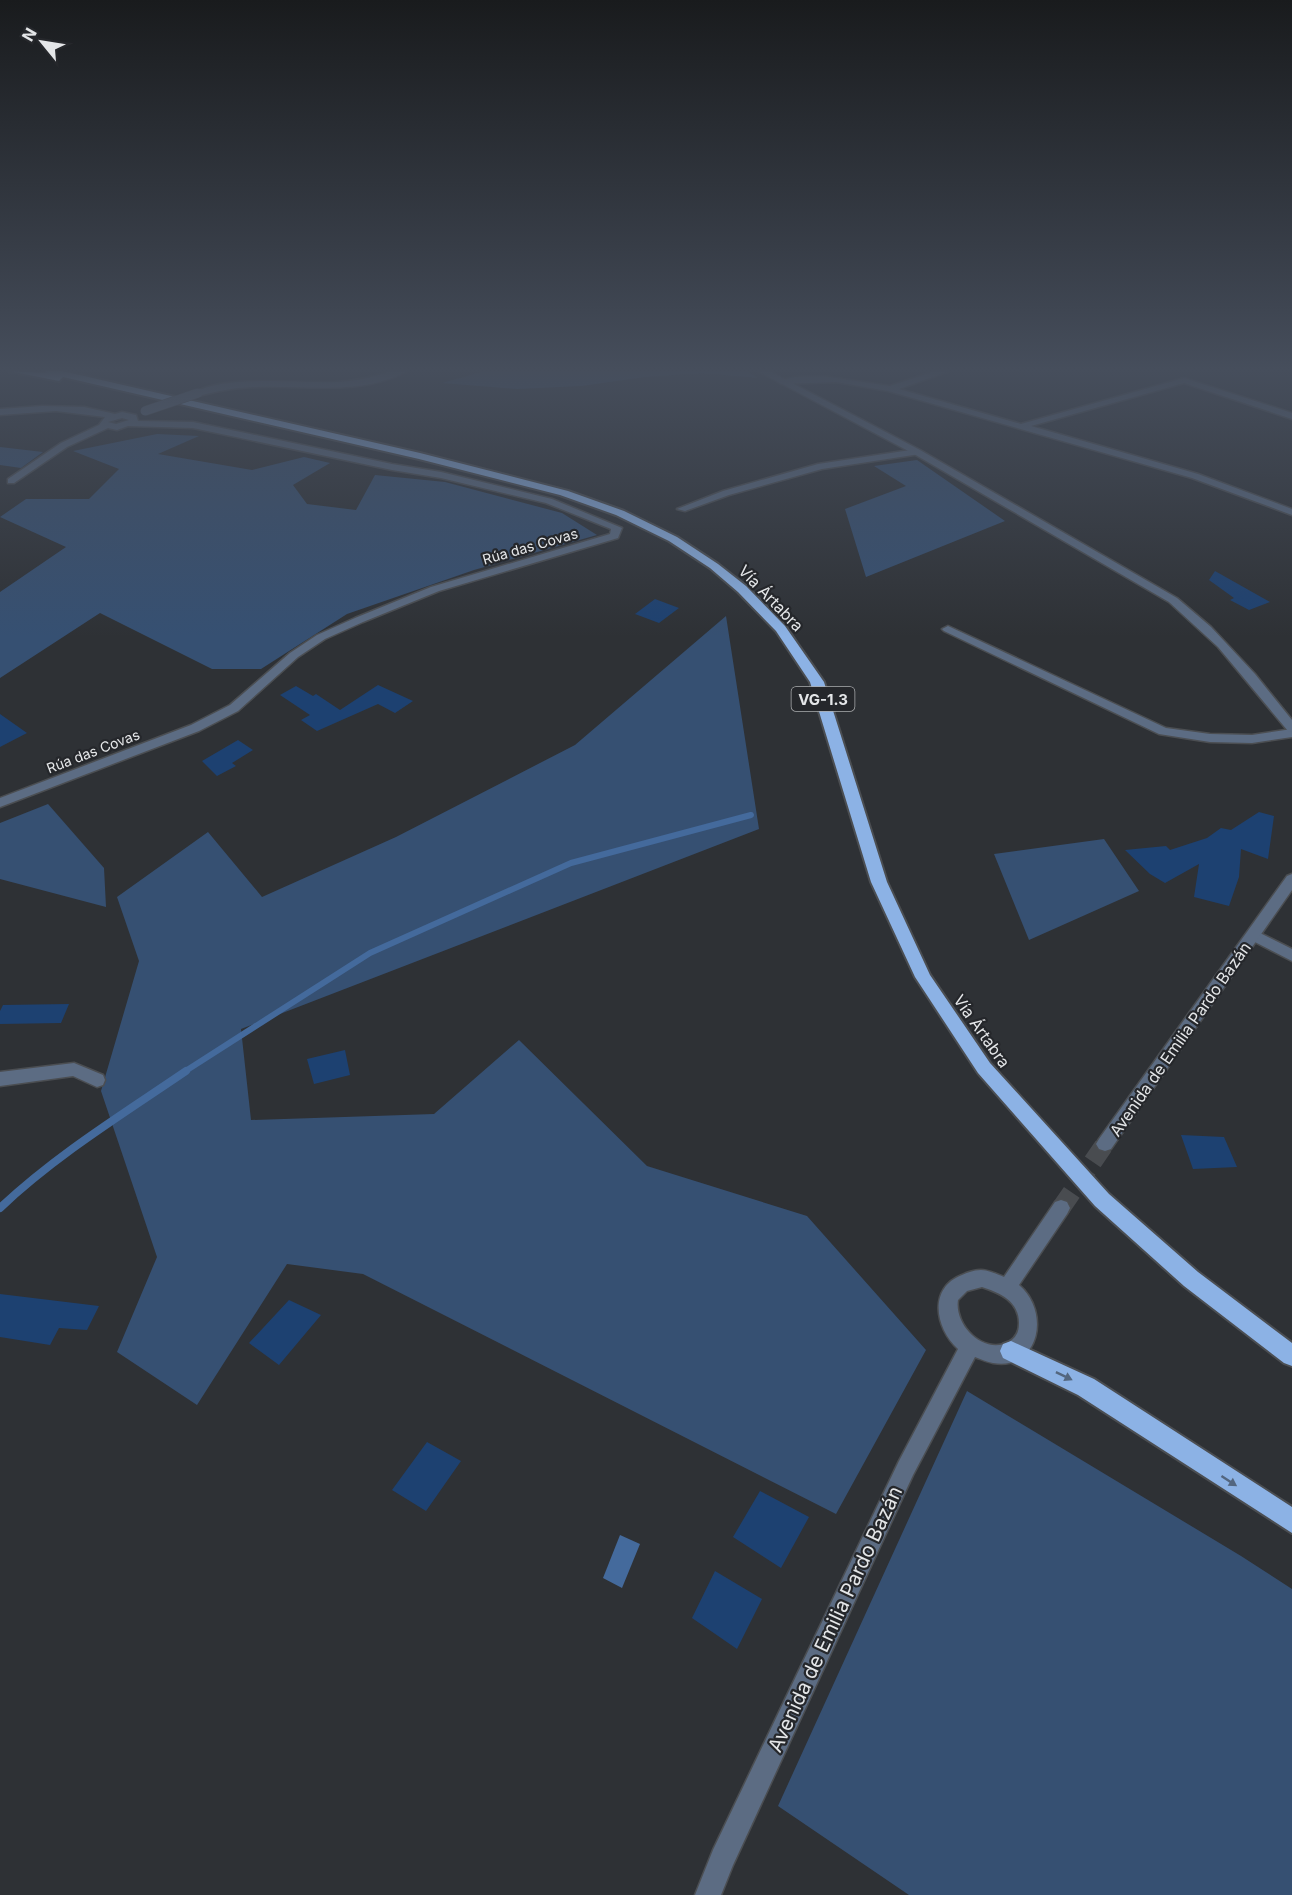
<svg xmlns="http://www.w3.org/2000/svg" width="1292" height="1895" viewBox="0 0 1292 1895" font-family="Inter,sans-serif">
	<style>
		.green { fill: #365072 }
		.water { fill: #446a9c }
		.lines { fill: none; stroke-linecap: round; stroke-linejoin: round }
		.stream-far1 { stroke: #446a9c; stroke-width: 6 }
		.stream { stroke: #446a9c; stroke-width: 8 }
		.building { fill: #1d4171 }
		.tertiary-tunnel { stroke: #494c50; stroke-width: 19; stroke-dasharray: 19 9; stroke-linecap: butt }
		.minor-casing { stroke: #4b4e52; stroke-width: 3 }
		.tertiary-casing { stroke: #4b4e52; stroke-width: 3 }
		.trunk-casing { stroke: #4b4e52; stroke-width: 4 }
		.minor { fill: #5c6c83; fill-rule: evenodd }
		.tertiary { fill: #5c6c83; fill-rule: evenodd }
		.trunk { fill: #8cb2e5; fill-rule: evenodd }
		.minor-bridge-casing { stroke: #4b4e52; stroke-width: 10; stroke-linecap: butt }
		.minor-bridge { stroke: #5c6c83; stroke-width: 9 }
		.oneway { fill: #53667f }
		.labels { text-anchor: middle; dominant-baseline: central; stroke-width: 4.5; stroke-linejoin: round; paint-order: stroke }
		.far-street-label { font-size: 14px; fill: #e4e6e8; stroke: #25272b }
		.shield { fill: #25272b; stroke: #abadaf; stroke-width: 1.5 }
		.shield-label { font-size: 15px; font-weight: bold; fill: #e4e6e8 }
		.street-label { font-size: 16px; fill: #e4e6e8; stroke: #25272b }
		.near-street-label { font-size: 20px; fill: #e4e6e8; stroke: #25272b }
	</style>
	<rect width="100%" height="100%" fill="#2e3135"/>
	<!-- green -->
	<path class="green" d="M485,371H746L758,378L702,373L645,377L581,386L517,389L442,383Z
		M157,434L199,436L158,454L252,470L304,457L330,463L293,485L307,504L356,510L375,475L445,482L562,513L597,535L474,570L347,614L261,669H212L100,613L0,678V592L66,547L0,517L26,499H89L119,469L73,451Z
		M0,447L43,452L21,468L0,465Z
		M917,460L1005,521L866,577L845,509L906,486L874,466Z
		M726,616L759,829L241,1029L251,1120L434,1114L519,1040L647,1166L807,1216L926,1350L836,1514L363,1274L287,1264L197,1405L117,1352L157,1257L101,1091L139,961L117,897L208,832L262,897L396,837L575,745Z
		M48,804L104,868L106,907L0,879V823Z
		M1104,839L1139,891L1029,940L994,854Z
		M967,1391L1241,1556L1292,1589V1895H909L778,1806Z"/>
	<!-- water -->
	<path class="water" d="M620,1535L640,1544L622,1588L603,1578Z"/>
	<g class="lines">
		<!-- stream-far1 -->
		<path class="stream-far1" d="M184,1072L370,953L571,863L751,815"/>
		<!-- stream -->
		<path class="stream" d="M0,1208C56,1155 123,1114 186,1071"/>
	</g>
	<!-- building -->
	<path class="building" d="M1215,571L1270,602L1249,610L1230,600L1234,598L1209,580Z
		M655,599L679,608L659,623L635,614Z
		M378,685L413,701L395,713L378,704L317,731L301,720L310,715L280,695L296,686L313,696L316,694L340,710Z
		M0,714L27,733L0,747Z
		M238,740L253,750L232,763L236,766L217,776L202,761Z
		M1259,812L1274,816L1268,859L1241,849L1239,877L1229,906L1194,897L1199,864L1165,883L1150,874L1125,850L1166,846L1170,850L1207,838L1221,828L1231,830Z
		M69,1004L61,1023L0,1024V1011L3,1005Z
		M345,1050L350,1075L314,1084L307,1059Z
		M1181,1135L1224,1137L1237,1167L1193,1169Z
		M0,1294L99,1306L87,1330L59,1328L50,1345L0,1337Z
		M289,1300L321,1315L279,1365L249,1343Z
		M427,1442L461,1461L426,1511L392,1490Z
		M760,1491L809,1517L781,1568L733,1537Z
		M715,1571L762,1599L737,1649L692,1618Z"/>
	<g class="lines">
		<!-- tertiary-tunnel -->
		<path class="tertiary-tunnel" d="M1061,1208L1105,1144"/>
		<defs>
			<path id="minor" d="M392,371H407C363,396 305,385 257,387C237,387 218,391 198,396L194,393C224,374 301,384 337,382C357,381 374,377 392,371Z
				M935,371H949L899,389L1021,424L1184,378L1292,413V419L1184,383L1031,426L1198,474L1292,509V515L1192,478L888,391L836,382L781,384L777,381L795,377L822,376L890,386Z
				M42,406L84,407L115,414L122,412L136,415L138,421L193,422L392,464L441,472L552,499L622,528L618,538L439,591L363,622L325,639L298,657L238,711L199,731L0,807V798L191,725L230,705L290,653L317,635L355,618L431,587L610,534L611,529L546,503L441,478L392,470L193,428L128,426L117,430L108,428L67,447L14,483H8V479L61,443L99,425L105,417L56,411L0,415V409ZM122,418L129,420L116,424L108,422Z
				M917,449L922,452L920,454L822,469L729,495L685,511L677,509L723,491L818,464Z
				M948,626L1166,728L1210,734L1252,735L1292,729V737L1252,743L1210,742L1159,734L944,631L942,629Z
				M1254,930L1292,949V961L1249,939L1247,935Z
				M74,1063L103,1075L105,1080L103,1085L97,1087L73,1076L0,1086V1072Z"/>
			<path id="tertiary" d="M758,371H769L920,450L1177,598L1211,627L1255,674L1292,720V732L1288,731L1218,647L1169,602L914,454Z
				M1292,874V890L1111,1149L1105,1151L1099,1149L1096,1144L1099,1139L1287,876Z
				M1061,1200L1067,1202L1070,1208L1067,1214L1019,1285C1051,1312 1039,1371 993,1363C987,1362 981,1359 975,1357L913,1475L733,1865L721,1895H695L713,1850L899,1461L958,1349C935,1328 928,1288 962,1275C968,1272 975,1270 981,1270C988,1270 997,1274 1004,1277L1055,1202ZM982,1287C1000,1293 1019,1301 1019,1323C1019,1331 1017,1337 1009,1342C983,1355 954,1325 958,1300L967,1291Z"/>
			<path id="trunk" d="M9,371L47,373L44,371H62L420,453L568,491L624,511L677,537L718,564L746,586L785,626L824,682L887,882L930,975L990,1063L1109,1194L1198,1272L1292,1343V1366L1284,1363L1184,1286L1095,1206L978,1073L915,977L871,882L810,682L776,631L738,592L710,568L669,541L616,515L560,495L419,459L63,377L59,381Z
				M1011,1341L1094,1379L1292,1507V1533L1078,1395L1003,1358L1000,1351L1003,1344Z"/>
		</defs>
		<!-- minor casing -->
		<use href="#minor" class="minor-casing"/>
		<!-- tertiary casing -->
		<use href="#tertiary" class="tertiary-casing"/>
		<!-- trunk casing -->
		<use href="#trunk" class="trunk-casing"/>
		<!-- minor -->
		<use href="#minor" class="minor"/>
		<!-- tertiary -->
		<use href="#tertiary" class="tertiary"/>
		<!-- trunk -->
		<use href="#trunk" class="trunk"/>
		<defs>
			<path id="minor-bridge" d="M145,411L198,393"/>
		</defs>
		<!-- minor-bridge casing -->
		<use href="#minor-bridge" class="minor-bridge-casing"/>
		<!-- minor-bridge -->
		<use href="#minor-bridge" class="minor-bridge"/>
	</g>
	<!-- one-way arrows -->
	<defs><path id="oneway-solid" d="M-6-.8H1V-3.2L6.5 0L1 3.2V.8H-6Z" transform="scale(1.5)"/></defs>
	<g class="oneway">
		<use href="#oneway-solid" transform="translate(1064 1376) rotate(26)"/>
		<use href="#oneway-solid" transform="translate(1229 1481) rotate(33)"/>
	</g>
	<!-- sky -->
	<linearGradient id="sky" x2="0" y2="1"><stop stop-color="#191b1d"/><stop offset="0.58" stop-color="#464e5c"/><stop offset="1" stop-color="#464e5c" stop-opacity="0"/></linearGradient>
	<rect width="1292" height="637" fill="url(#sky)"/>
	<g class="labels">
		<!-- far-street labels -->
		<g class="far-street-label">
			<text transform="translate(530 546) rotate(-16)">Rúa das Covas</text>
			<text transform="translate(93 751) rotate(-21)">Rúa das Covas</text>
		</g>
		<!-- shield labels -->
		<rect class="shield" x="791.5" y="687" width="63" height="24" rx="4.5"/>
		<g class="shield-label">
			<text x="823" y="699">VG-1.3</text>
		</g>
		<!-- street labels -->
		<g class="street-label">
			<text transform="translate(771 598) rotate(46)">Vía Ártabra</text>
			<text transform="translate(982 1031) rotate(55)">Vía Ártabra</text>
			<text transform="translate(1180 1039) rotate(-55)">Avenida de Emilia Pardo Bazán</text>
		</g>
		<!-- near-street labels -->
		<g class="near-street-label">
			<text transform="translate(835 1619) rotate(-65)">Avenida de Emilia Pardo Bazán</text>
		</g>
	</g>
	<!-- north arrow -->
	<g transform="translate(42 42) rotate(300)" stroke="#25272b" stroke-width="4.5" paint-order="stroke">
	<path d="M0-4.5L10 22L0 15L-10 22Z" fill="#e4e6e8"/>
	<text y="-9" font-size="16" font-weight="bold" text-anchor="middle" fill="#e4e6e8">N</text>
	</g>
</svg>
